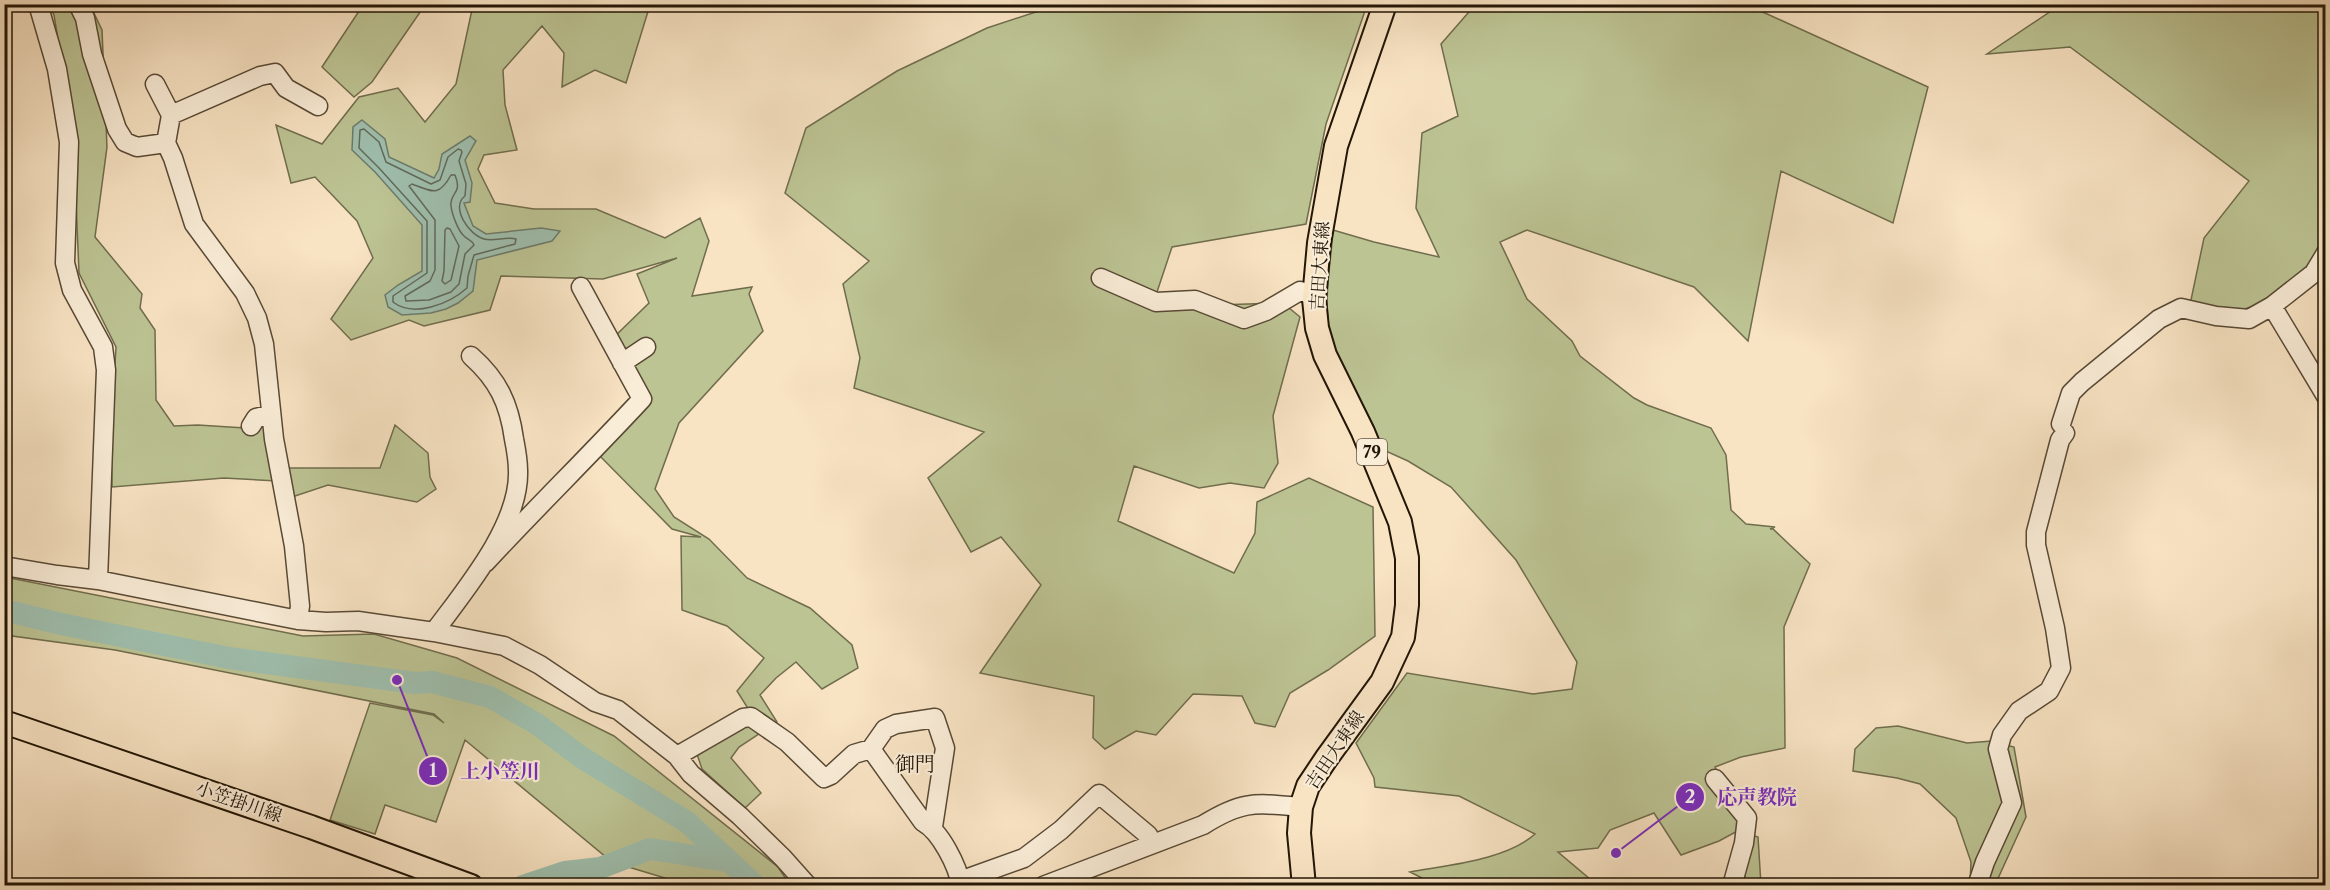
<svg xmlns="http://www.w3.org/2000/svg" width="2330" height="890" viewBox="0 0 2330 890" font-family="'Libre Caslon Text','Noto Serif JP',serif">
	<style>
		.green { fill: #bdc494; stroke: #706d4d; stroke-width: 1.5 }
		.water { fill: #9fbfae; stroke: #6d7b6b; stroke-width: 1.5 }
		.lines { fill: none; stroke-linecap: round; stroke-linejoin: round }
		.shore { stroke: #606a5a; stroke-width: 1.5 }
		.river { stroke: #9fbfae; stroke-width: 22 }
		.minor-casing { stroke: #584935; stroke-width: 21 }
		.major-casing { stroke: #221606; stroke-width: 26 }
		.minor { stroke: #faedd8; stroke-width: 18 }
		.major { stroke: #f8e3c3; stroke-width: 22 }
		.labels { text-anchor: middle; dominant-baseline: central; stroke-width: 4.5; stroke-linejoin: round; paint-order: stroke }
		.shield { fill: #faedd8; stroke: #635645; stroke-width: 1.5 }
		.shield-label { font-size: 16px; font-weight: bold; fill: #221606 }
		.street-label { font-size: 18px; fill: #221606; stroke: #faedd8 }
		.neighbourhood-label { font-size: 20px; fill: #221606; stroke: #faedd8 }
		.leader { fill: none; stroke: #7b2cbf; stroke-width: 2 }
		.callout-dot { fill: #7b2cbf; stroke: #faedd8; stroke-width: 2 }
		.mark-label { font-size: 18px; text-anchor: middle; font-weight: bold; fill: #fff }
		.callout-label { font-size: 20px; text-anchor: middle; font-weight: bold; fill: #7b2cbf; stroke: #faedd8; stroke-width: 4.5; stroke-linejoin: round; paint-order: stroke }
	</style>
	<rect width="100%" height="100%" fill="#f8e3c3"/>
	<filter id="stains"><feTurbulence type="fractalNoise" baseFrequency=".00333" numOctaves="4"/><feColorMatrix values="0 0 0 0 .2 0 0 0 0 .09 0 0 0 0 .02 0 0 0 .5 -.17"/></filter>
	<radialGradient id="worn" r=".72"><stop offset=".6" stop-color="#630" stop-opacity="0"/><stop offset="1" stop-color="#630" stop-opacity=".3"/></radialGradient>
	<!-- green -->
	<path class="green" d="M49,5H90L102,30L107,147L95,237L142,294L140,308L155,330L156,400L174,426L198,425L245,428L268,412L277,481L224,478L112,487L111,434L116,347L79,273L73,131L54,15Z
		M363,5H425L372,82L354,97L322,67Z
		M473,5H650L626,83L595,70L562,87L564,53L542,26L503,70L505,105L517,150L484,155L478,169L495,203L534,209H596L665,238L700,218L709,241L692,296L752,287L749,294L763,331L679,423L655,489L674,517L709,539L747,578L810,608L852,645L858,668L822,689L796,662L776,678L760,695L777,722L739,747L731,758L761,793L745,808L702,769L696,751L749,710L737,691L764,658L727,626L682,610L681,536L701,537L672,529L594,450L635,400L608,343L649,303L637,274L677,258L603,279L501,276L490,310L424,326L409,320L351,340L331,319L373,258L357,221L315,177L291,183L276,125L322,144L359,97L398,88L425,122L456,84Z
		M1057,5H1367L1326,124L1306,224L1172,247L1152,307L1283,303L1300,317L1273,416L1278,463L1264,488L1230,483L1199,488L1134,466L1118,521L1234,573L1255,533L1257,502L1309,478L1373,507L1375,636L1328,670L1290,693L1275,727L1255,723L1242,696L1193,694L1156,735L1136,731L1105,749L1093,738L1094,696L980,673L1041,585L1001,537L971,552L928,478L984,432L854,388L860,358L843,284L869,261L785,193L806,128L897,71L987,28Z
		M1475,5H1755L1754,8L1928,87L1893,223L1781,171L1748,341L1694,287L1527,230L1500,242L1527,299L1572,341L1580,356L1634,398L1647,405L1711,428L1726,455L1731,510L1746,524L1775,527L1770,529H1773L1810,564L1784,627L1785,748L1741,757L1715,767L1745,827L1719,841L1681,855L1654,813L1610,830L1598,848L1558,852L1597,885H1436L1410,872C1448,865 1506,860 1535,834L1459,796L1375,787L1374,778L1356,743L1407,673L1533,694L1572,689L1577,662L1516,560L1451,487L1408,461L1379,448C1362,413 1337,371 1330,333C1323,299 1331,263 1333,230L1374,242L1439,257L1416,208L1422,133L1458,116L1441,44Z
		M2060,5H2325L2326,238L2316,264L2267,301L2231,314L2196,309L2191,300L2204,238L2249,181L2070,47L1987,54Z
		M395,425L428,453L430,477L436,489L417,502L328,485L292,497L286,468H380Z
		M5,577L303,636L374,634L457,658L614,736L778,867L790,885H688L612,862L465,740L436,822L385,805L375,834L330,820L370,703L433,715L444,723L434,714L115,650L5,635Z
		M1898,726L1967,743L1992,741L2014,747L2026,817L1995,885H1970L1971,862L1956,818L1920,784L1897,778L1853,771L1855,749L1876,728Z
		M1748,834L1758,837L1761,885L1742,886L1745,876Z"/>
	<!-- water -->
	<path class="water" d="M362,120L385,139L389,157L434,178L439,169L442,154L470,136L476,141L465,160L472,183L470,202L464,203L473,226L486,234L541,228L560,231L552,241L477,260L473,291L458,303L446,309L431,313L402,315L388,307L385,295L398,285L422,271V225L375,172L352,150L353,127Z"/>
	<g class="lines">
		<!-- shore -->
		<path class="shore" d="M360,130L364,129L379,142L386,162L431,184L440,180L448,157L458,149L461,150L462,152L459,161L466,184L465,196C450,207 469,235 484,239C494,242 506,236 516,239L515,244L474,255L468,276L467,288C449,304 414,318 393,302V296L427,273V221L379,168L359,148Z
			M451,175H455C463,195 449,192 451,206C452,214 458,231 464,236C468,240 472,240 474,245L465,254L459,284L451,292L429,300L406,301L405,296L430,281L435,270V220L409,186L412,184C433,192 439,197 451,175Z
			M447,228L450,229L459,246L451,280L445,284L442,281L444,271L445,230Z"/>
		<!-- river -->
		<path class="river" d="M4,610L61,624L229,658L415,683L432,682L490,697L537,724L581,757L687,822L756,886
			M523,886L565,872L600,868L650,849L727,861"/>
		<defs>
			<path id="minor" d="M38,4L57,69L69,142L65,263L72,290L103,347L106,370L98,580
				M78,4L85,18L92,54L117,129L125,142L137,147L166,143L173,158L194,224L245,293L257,318L264,344L274,439L294,546L300,606L298,620
				M155,84L171,115L166,143
				M171,115L260,76L275,73L286,88L318,106
				M1101,278L1156,302L1195,300L1244,319L1266,311L1300,291L1315,295
				M2272,306L2326,396
				M622,363L646,347
				M2061,424L2071,393L2082,382L2159,319L2181,308L2216,316L2249,319L2272,306L2314,273L2326,253
				M251,426L256,418L271,414
				M485,563C536,508 590,455 642,399L581,287
				M4,566L57,575L98,580L298,620L326,622L358,621L434,632L504,646L540,665L595,702L618,710L677,756L691,774L740,816L783,858L808,886
				M434,632C465,590 520,525 518,471C518,460 516,449 514,439C509,403 498,380 471,356
				M871,749L885,729L896,724L935,718L945,748L933,827
				M677,756L743,718L751,717L787,742L824,778L831,775L854,754L871,749L923,822C940,831 958,866 961,886
				M1715,779L1747,818L1744,843L1732,886
				M960,881L1024,858L1061,830L1099,794L1148,835L1153,843
				M1043,886L1203,825C1243,800 1255,803 1301,807
				M1977,886L1985,862L2012,803L1998,749L2002,735L2019,711L2049,691L2061,668L2055,628L2036,545V532L2060,440L2065,433"/>
			<path id="major" d="M4,722L311,827L471,886
				M1304,886L1299,833L1301,807L1308,786L1326,759L1382,682L1403,637L1407,605V558L1400,522L1363,432L1325,355L1317,328L1314,299L1319,243L1336,146L1385,4"/>
		</defs>
		<!-- minor casing -->
		<use href="#minor" class="minor-casing"/>
		<!-- major casing -->
		<use href="#major" class="major-casing"/>
		<!-- minor -->
		<use href="#minor" class="minor"/>
		<!-- major -->
		<use href="#major" class="major"/>
	</g>
	<g class="labels">
		<!-- shield labels -->
		<rect class="shield" x="1357" y="439" width="30" height="26" rx="4.5"/>
		<g class="shield-label">
			<text x="1372" y="452">79</text>
		</g>
		<!-- street labels -->
		<g class="street-label">
			<text transform="translate(1320 266) rotate(-86)">吉田大東線</text>
			<text transform="translate(1335 750) rotate(-56)">吉田大東線</text>
			<text transform="translate(239 802) rotate(19)">小笠掛川線</text>
		</g>
		<!-- neighbourhood labels -->
		<g class="neighbourhood-label">
			<text x="915" y="764">御門</text>
		</g>
	</g>
	<!-- callouts -->
	<path class="leader" d="M397 680L433 771M1616 853L1690 797"/>
	<g class="callout-dot">
		<circle cx="397" cy="680" r="6"/>
		<circle cx="1616" cy="853" r="6"/>
		<circle cx="433" cy="771" r="15"/>
		<circle cx="1690" cy="797" r="15"/>
	</g>
	<g class="mark-label">
		<text x="433" y="777">1</text>
		<text x="1690" y="803">2</text>
	</g>
	<g class="callout-label">
		<text x="500" y="778">上小笠川</text>
		<text x="1757" y="804">応声教院</text>
	</g>
	<!-- margin -->
	<rect width="2330" height="890" fill="none" stroke="#f8e3c3" stroke-width="24"/>
	<rect x="6" y="6" width="2318" height="878" fill="none" stroke="#221606" stroke-width="3"/>
	<rect x="12" y="12" width="2306" height="866" fill="none" stroke="#221606" stroke-width="1.5"/>
	<rect width="100%" height="100%" filter="url(#stains)"/>
	<rect width="100%" height="100%" fill="url(#worn)"/>
</svg>
